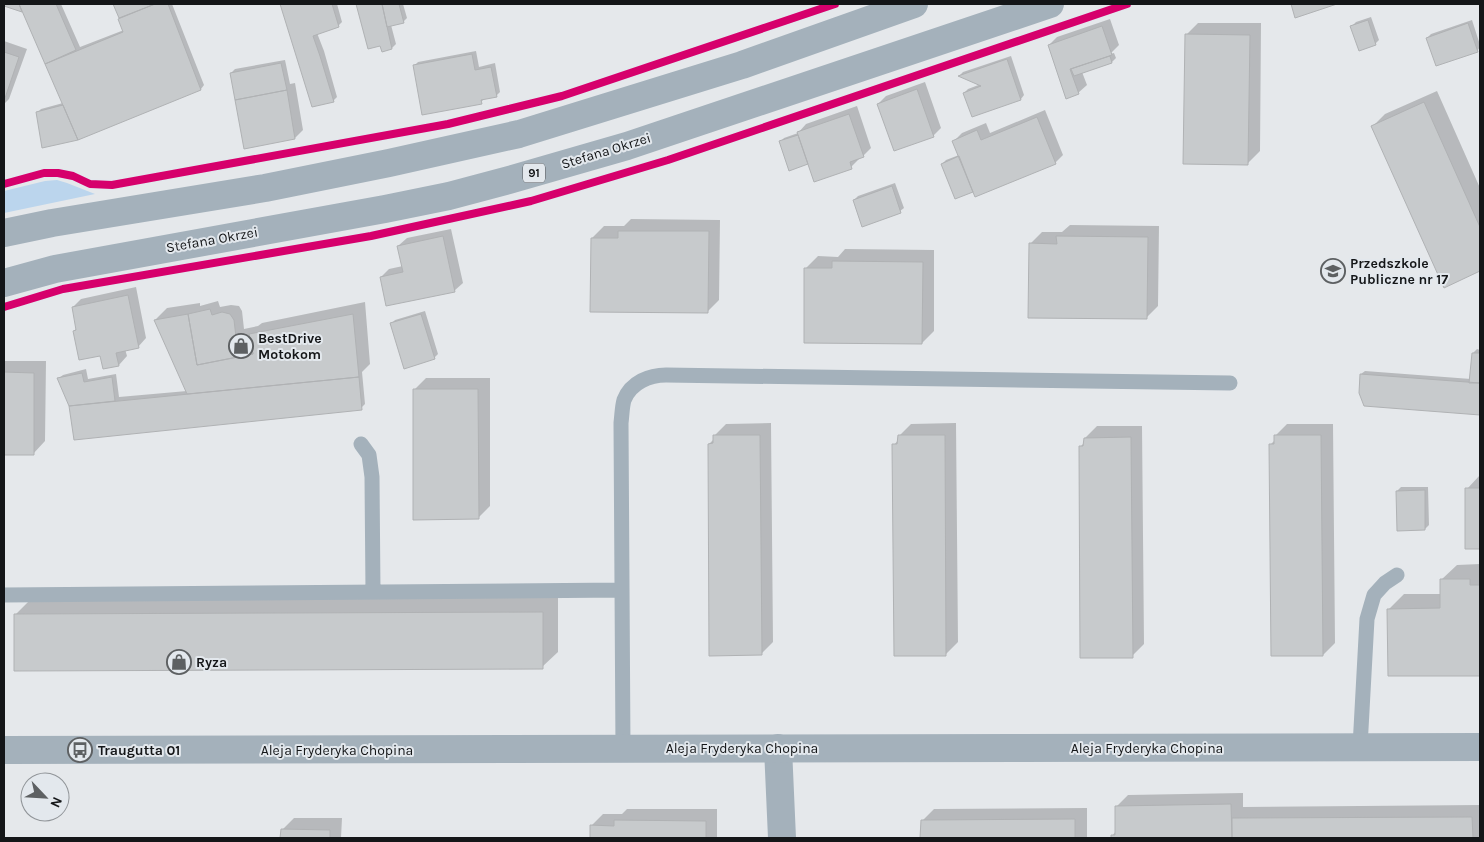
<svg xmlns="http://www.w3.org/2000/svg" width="1484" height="842" viewBox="0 0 1484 842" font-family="Karla,sans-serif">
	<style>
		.green { fill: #bbd5ed }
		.shadow { fill: #0003 }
		.building { fill: #c7cacc; stroke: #b0b2b4 }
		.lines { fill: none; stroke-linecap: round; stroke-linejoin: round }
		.service { stroke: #a4b1bb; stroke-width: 15 }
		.minor { stroke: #a4b1bb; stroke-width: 28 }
		.tertiary { stroke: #a4b1bb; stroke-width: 28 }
		.primary { stroke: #a4b1bb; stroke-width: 28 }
		.cycleway-casing { stroke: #e3e8ed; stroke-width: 11 }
		.cycleway { stroke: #d6006c; stroke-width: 8 }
		.labels { text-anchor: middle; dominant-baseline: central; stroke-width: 4; stroke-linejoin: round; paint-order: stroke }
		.shield { fill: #e3e8ed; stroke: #525558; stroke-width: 1 }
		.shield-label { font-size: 12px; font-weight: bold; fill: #141618 }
		.street-label { font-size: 14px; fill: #141618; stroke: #e3e8ed }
		.poi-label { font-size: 14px; font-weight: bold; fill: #141618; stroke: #e3e8ed; text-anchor: start }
	</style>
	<rect width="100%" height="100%" fill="#e5e8eb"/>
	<!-- green -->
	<path class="green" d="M57,180L67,183L95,194L4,213V191L45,181Z"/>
	<!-- shadow -->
	<path class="shadow" d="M4,4H61L80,47L124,30L114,4H172L204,85L201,89L37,113L41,109L63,103L23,11Z
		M281,4H337L342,22L338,26L317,33L324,51L337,97L333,101L313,105Z
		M357,4H403L407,18L403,22L391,25L396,44L392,48L381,44L368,48Z
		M1371,17L1379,40L1375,44L1352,26L1356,22Z
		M1110,19L1119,45L1110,54L1114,53L1116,58L1112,62L1082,72L1087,85L1078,93L1049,45L1057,37Z
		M1472,20L1480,45V47L1477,51L1427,38L1431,34Z
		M1198,23H1261L1260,151L1248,163L1186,35Z
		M4,41L27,49L9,99L4,104Z
		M476,51L479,67L495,63L500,92L496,96L485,98L481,102L414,66L418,62Z
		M1011,56L1024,95L1021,99L964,93L968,89L981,84L960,75L963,72Z
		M285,60L290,84L295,83L303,130L295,138L231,73L235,69Z
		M925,82L941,128L933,136L878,104L886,96Z
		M1437,91L1480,188V270L1445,286L1373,126L1385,114Z
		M857,106L871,148L863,156L859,158V159L851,167L808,162L780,142L784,138L798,133L806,124Z
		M1045,110L1063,155L1055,163L973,191L942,164L946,160L959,155L954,141L962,133L986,123L990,133Z
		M895,183L904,208L900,211L854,200L858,196Z
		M631,219L720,220L719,300L707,312L592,238L604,226H624Z
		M1070,225L1159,226L1158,306L1146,318L1030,244L1042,232H1062Z
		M451,229L463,283L454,291L381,277L389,269L403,266L398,246L407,238Z
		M845,249L934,250V331L922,343L805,269L818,256L838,257Z
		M136,287L146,338L138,347L125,349L127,356L119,365L104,368L101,354L74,331L77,328L73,307L81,299Z
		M218,301L220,307L231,305L239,306L242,311L244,329L258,326L262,323L365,302L370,364L362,372L365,404L361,408L75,439L70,405L59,378L63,375L86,369L88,379L116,374L119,397L187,391L155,320L167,308L200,303V306Z
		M425,311L438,354L434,358L391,324L395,320Z
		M1477,349L1480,350V414L1365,405L1361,374L1365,371L1471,379L1473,353Z
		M4,361H46L45,441L33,454L4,453Z
		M426,378H490V506L478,518L414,390Z
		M771,423L773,642L761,654L709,444L714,439V436L726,424Z
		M956,423L958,642L946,654L894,445L899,439V436L911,424Z
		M1287,424H1333L1335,643L1323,655L1270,445L1275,440V436Z
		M1097,426H1142L1144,644L1132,656L1080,447L1085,442V438Z
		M1480,475V548H1467V489Z
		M1401,487H1428L1429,525L1425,529L1397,491Z
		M1480,564V674L1389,675V609L1404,594H1441V580L1457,565Z
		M558,597V652L542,667L15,615L30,600Z
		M1243,793V807L1480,805V838H1112V836L1116,831V807L1128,795Z
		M1087,808V838H921L922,821L934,809Z
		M627,809H717V838H591V826L603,814H622Z
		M294,818H342L341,838H282V830Z"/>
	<!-- building -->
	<path class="building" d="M4,4H19L22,12L4,6Z
		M19,4H56L76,50L45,64Z
		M113,4H155L119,18Z
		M155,4H168L201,90L78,140L45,64L123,32L118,19Z
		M280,4H332L339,27L313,36L320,56L334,102L312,107Z
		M356,4H382L392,49L382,52L380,46L368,49Z
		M382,4H399L404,23L387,27Z
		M1291,4H1337L1295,18Z
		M1368,20L1376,45L1359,51L1350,26Z
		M1468,23L1478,52L1436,66L1426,38Z
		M1102,26L1112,55L1070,69L1079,94L1066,99L1048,45Z
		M1185,34L1250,35L1248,165L1183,164Z
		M4,52L19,57L4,101Z
		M472,54L475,70L491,67L497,97L481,100L482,104L422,115L413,65Z
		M1110,56L1112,63L1074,76L1071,69Z
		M1007,59L1021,100L972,117L963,93L981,86L958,76Z
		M281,63L287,90L235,100L230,73Z
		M917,89L934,137L894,151L877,104Z
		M287,90L295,139L244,149L235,100Z
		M1424,102L1480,227V271L1444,288L1371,126Z
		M63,105L78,140L42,148L36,112Z
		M849,114L864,157L850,162L852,169L814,182L797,132Z
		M1037,117L1056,164L975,197L952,141L977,130L981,140Z
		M798,135L808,164L789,171L779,141Z
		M959,156L973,192L955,199L941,164Z
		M892,186L901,213L862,227L853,200Z
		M618,231H709L708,313L590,312L591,238H618Z
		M443,236L455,292L386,306L380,277L403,272L397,246Z
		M1056,236L1148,237L1147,319L1028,318L1029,243L1057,244Z
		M832,261L923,262L922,344L804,343V268H832Z
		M128,295L139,348L116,353L119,366L103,369L100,356L79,360L73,331L76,330L72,307Z
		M210,309L212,315L222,312L230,314L234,320L236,337L249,334L253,354L197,365L188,314Z
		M188,314L197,365L253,354L249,334L353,314L359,377L187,394L154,320Z
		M421,314L435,359L404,369L390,323Z
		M1472,353H1480V383H1469Z
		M4,372L34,373V455H4Z
		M82,373L84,382L112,377L115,401L69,406L57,378Z
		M1360,374L1480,383V415L1364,406L1359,393Z
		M359,377L362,410L74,440L69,406Z
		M413,389H478L479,519L413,520Z
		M713,435H760L762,655L709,656L708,444L713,443Z
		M898,435H945L946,656H894L892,444H897Z
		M1274,435H1321L1323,656H1271L1269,444H1274Z
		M1131,437L1133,658H1080L1079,446H1083L1084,438Z
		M1465,488H1480V549H1465Z
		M1425,490V530L1397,531L1396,491Z
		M1440,579H1470V585H1480V676H1388L1387,609L1440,608Z
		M543,612V669L14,671V614Z
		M1231,804L1232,838H1111V835H1115V806Z
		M1472,817L1473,838H1232V818Z
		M1075,819V838H920L921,820Z
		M614,820L706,821V838H590V825L614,826Z
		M281,829L330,830V838H280Z"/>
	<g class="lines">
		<!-- service -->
		<path class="service" d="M361,444L369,455L372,477L373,592
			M4,595L622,590
			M1360,747L1367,619L1374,595L1385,583L1397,575
			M623,749L621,423C622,415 622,407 624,400C631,382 650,375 666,375L1230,383"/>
		<!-- minor -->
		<path class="minor" d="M778,748L782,838"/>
		<!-- tertiary -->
		<path class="tertiary" d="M4,750L1480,747"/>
		<!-- primary -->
		<path class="primary" d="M4,233L52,223L265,188L389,163L519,134L742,65L914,4
			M4,283L55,269L385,209L449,196L509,180L627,146L1050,4"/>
		<defs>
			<path id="cycleway" d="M4,184L44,173H58L73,176L90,184L112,185L448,124L509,109L562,96L835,4
				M4,307L63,289L371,236L531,201L668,160L1127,4"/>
		</defs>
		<!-- cycleway casing -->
		<use href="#cycleway" class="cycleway-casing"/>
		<!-- cycleway -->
		<use href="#cycleway" class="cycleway"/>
	</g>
	<!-- icons -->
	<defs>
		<symbol id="school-ring" viewBox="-11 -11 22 22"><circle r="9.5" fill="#e3e8ed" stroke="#5d6062" stroke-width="1.5"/><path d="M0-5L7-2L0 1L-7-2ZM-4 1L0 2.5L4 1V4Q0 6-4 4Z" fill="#5d6062"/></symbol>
		<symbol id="shop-ring" viewBox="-11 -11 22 22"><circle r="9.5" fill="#e3e8ed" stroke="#5d6062" stroke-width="1.5"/><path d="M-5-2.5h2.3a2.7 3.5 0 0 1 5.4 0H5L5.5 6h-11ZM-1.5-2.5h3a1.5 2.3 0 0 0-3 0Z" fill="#5d6062"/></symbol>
		<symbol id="bus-ring" viewBox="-11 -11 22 22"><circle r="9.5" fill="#e3e8ed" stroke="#5d6062" stroke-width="1.5"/><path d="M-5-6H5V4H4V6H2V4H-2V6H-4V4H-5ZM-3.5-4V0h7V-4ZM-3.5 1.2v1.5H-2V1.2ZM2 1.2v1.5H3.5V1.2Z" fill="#5d6062"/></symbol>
	</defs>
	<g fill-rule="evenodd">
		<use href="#school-ring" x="1319" y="257" width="28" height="28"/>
		<use href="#shop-ring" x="227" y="332" width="28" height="28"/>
		<use href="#shop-ring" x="165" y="648" width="28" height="28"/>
		<use href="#bus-ring" x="66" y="736" width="28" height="28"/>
	</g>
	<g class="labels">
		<!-- shield labels -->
		<rect class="shield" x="523" y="163.5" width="22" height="19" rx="4"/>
		<g class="shield-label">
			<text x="534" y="173">91</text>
		</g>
		<!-- street labels -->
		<g class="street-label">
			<text transform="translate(606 151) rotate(-17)">Stefana Okrzei</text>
			<text transform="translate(212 240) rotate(-10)">Stefana Okrzei</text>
			<text x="742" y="748">Aleja Fryderyka Chopina</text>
			<text x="1147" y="748">Aleja Fryderyka Chopina</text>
			<text x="337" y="750">Aleja Fryderyka Chopina</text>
		</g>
		<!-- poi labels -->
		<g class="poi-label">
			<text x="1350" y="263">Przedszkole<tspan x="1350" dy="16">Publiczne nr 17</tspan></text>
			<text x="258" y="338">BestDrive<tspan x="258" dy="16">Motokom</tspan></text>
			<text x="196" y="662">Ryza</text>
			<text x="98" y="750">Traugutta 01</text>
		</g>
	</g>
	<!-- border -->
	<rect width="1484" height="842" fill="none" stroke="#141618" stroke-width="10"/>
	<!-- north arrow -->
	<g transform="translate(45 797) rotate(115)"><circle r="24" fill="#e3e8ed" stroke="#909498"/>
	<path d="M0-4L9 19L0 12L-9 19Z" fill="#5d6062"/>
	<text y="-8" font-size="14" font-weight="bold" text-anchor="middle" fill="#141618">N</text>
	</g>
</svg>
